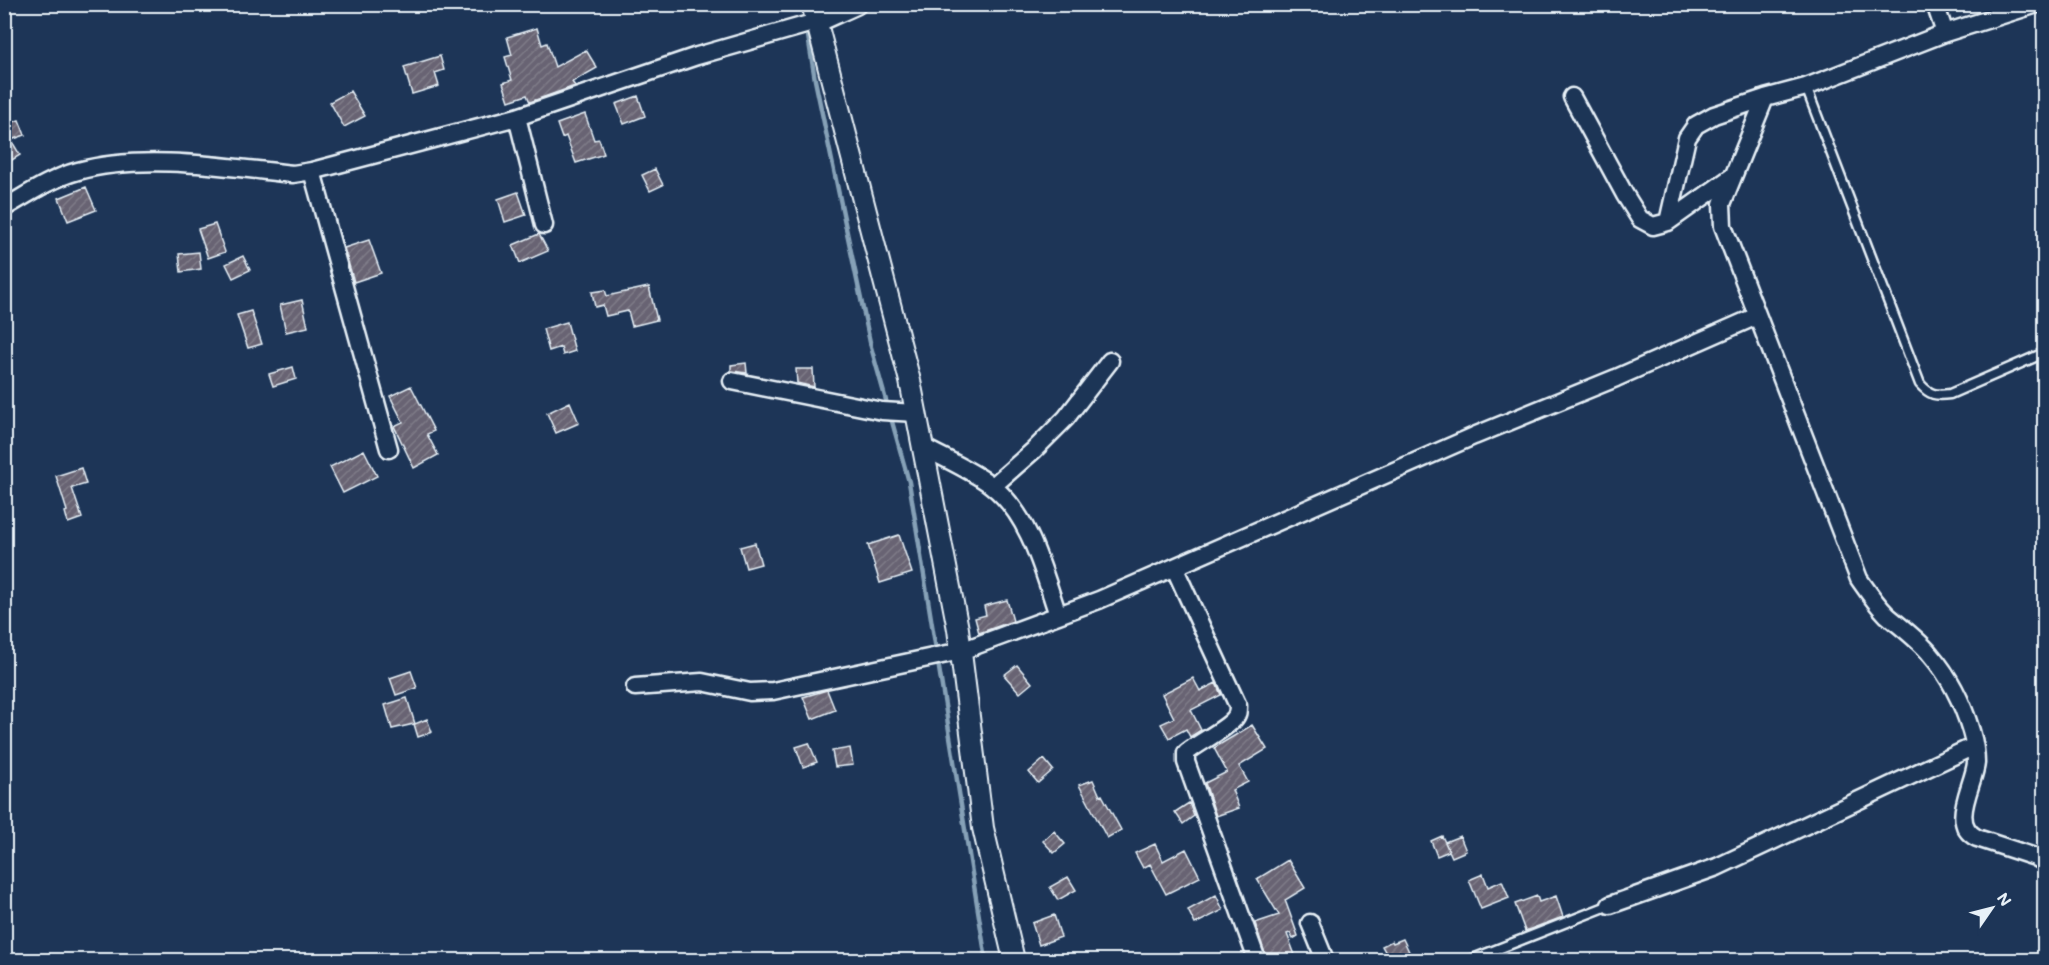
<svg xmlns="http://www.w3.org/2000/svg" width="2049" height="965" viewBox="0 0 2049 965" font-family="Mali,sans-serif">
	<style>
		.lines { fill: none; stroke-linecap: round; stroke-linejoin: round }
		.stream { stroke: #86a1b7; stroke-width: 4.5 }
		.building { fill: url(#building-hatch); stroke: #e8f1f8; stroke-width: 1.5 }
		.service-casing { stroke: #e8f1f8; stroke-width: 13 }
		.minor-casing { stroke: #e8f1f8; stroke-width: 21 }
		.tertiary-casing { stroke: #e8f1f8; stroke-width: 24 }
		.service { stroke: #1d3557; stroke-width: 8 }
		.minor { stroke: #1d3557; stroke-width: 16 }
		.tertiary { stroke: #1d3557; stroke-width: 20 }
	</style>
	<defs>
		<pattern id="building-hatch" width="6" height="6" patternUnits="userSpaceOnUse" patternTransform="scale(1.5)"><rect width="6" height="6" fill="#686473"/><path d="M-1 1l2-2M0 6l6-6M5 7l2-2" fill="none" stroke="#7e7b88"/></pattern>
	</defs>
	<rect width="100%" height="100%" fill="#1d3557"/>
	<filter id="ink" filterUnits="userSpaceOnUse"><feTurbulence type="fractalNoise" baseFrequency=".0167" numOctaves="2"/><feDisplacementMap in="SourceGraphic" scale="12" xChannelSelector="R" yChannelSelector="G"/><feConvolveMatrix kernelMatrix="1 2 1 2 8 2 1 2 1" color-interpolation-filters="sRGB"/></filter>
	<g filter="url(#ink)">
		<g class="lines">
			<!-- stream -->
			<path class="stream" d="M798,4L799,8
				M808,36L815,80L871,347L909,482L986,960"/>
		</g>
		<!-- building -->
		<path class="building" d="M537,28L542,45L547,43L555,67L586,50L597,68L572,82L575,86L530,102L527,95L509,101L503,83L512,80L505,57L512,55L507,37Z
			M440,56L444,70L435,73L439,86L412,94L404,67Z
			M350,91L365,116L344,127L330,102Z
			M638,96L645,116L624,124L616,104Z
			M585,114L594,140L599,139L604,154L576,163L566,136L562,138L557,124Z
			M19,120L25,135L11,140L20,155L4,165V129L11,139L5,125Z
			M655,169L663,185L650,191L642,175Z
			M86,187L96,210L68,221L59,198Z
			M518,192L526,215L505,222L498,199Z
			M215,224L225,252L208,258L198,229Z
			M539,234L548,251L520,263L513,245Z
			M369,240L381,273L354,282L344,248Z
			M199,252L201,269L181,272L179,254Z
			M243,256L250,270L233,278L226,264Z
			M649,287L657,320L632,326L628,311L606,316L603,305L595,307L592,292L605,290L607,296Z
			M302,300L308,327L286,332L280,305Z
			M251,311L262,344L248,348L237,315Z
			M567,322L575,351L563,355L561,347L549,351L543,329Z
			M746,363L747,373L731,371V365Z
			M293,367L296,379L273,386L269,374Z
			M796,369H813L814,387L797,383Z
			M411,386L434,431L427,434L438,455L414,468L394,426L403,422L390,396Z
			M570,402L579,423L556,433L547,413Z
			M364,450L377,476L343,493L330,467Z
			M81,468L86,484L72,488L82,518L68,523L65,512L67,511L56,476Z
			M899,535L912,573L880,583L868,545Z
			M755,543L761,564L746,568L740,547Z
			M1007,600L1013,621L979,633L975,618L986,615L984,606Z
			M1017,665L1032,683L1020,693L1004,675Z
			M411,671L417,688L396,695L390,678Z
			M1193,678L1200,691L1216,683L1221,695L1191,710L1201,730L1190,737L1186,729L1169,738L1161,724L1174,718L1162,694Z
			M827,690L835,710L812,719L803,697Z
			M407,698L415,724L427,719L432,732L418,737L414,724L392,729L385,705Z
			M1252,725L1267,749L1239,766L1248,782L1232,790L1239,808L1216,816L1205,783L1227,772L1214,748Z
			M809,743L817,762L803,767L796,747Z
			M850,748L853,765L835,767L832,751Z
			M1044,759L1053,770L1038,783L1029,772Z
			M1093,780L1100,796L1102,795L1121,830L1107,838L1079,785Z
			M1189,803L1194,816L1183,824L1175,812Z
			M1054,831L1065,844L1054,853L1043,841Z
			M1442,836L1449,851L1437,856L1431,841Z
			M1460,836L1466,851L1452,857L1445,842Z
			M1155,844L1163,861L1186,849L1200,877L1166,894L1150,864L1143,868L1135,853Z
			M1288,860L1305,888L1285,900L1298,936L1293,939L1290,933L1287,934L1295,955L1278,960H1267L1255,923L1279,915L1257,879Z
			M1483,874L1488,887L1502,881L1509,898L1481,909L1469,880Z
			M1068,877L1076,890L1058,900L1050,887Z
			M1216,895L1223,910L1195,924L1188,910Z
			M1537,896L1539,902L1556,896L1563,917L1525,931L1515,904Z
			M1054,915L1061,937L1039,945L1032,923Z
			M1403,939L1413,960H1390L1382,946L1392,941L1393,943Z"/>
		<g class="lines">
			<defs>
				<path id="service" d="M1806,87L1920,384C1930,395 1935,396 1950,394L2044,353
					M1470,960L1610,905"/>
				<path id="minor" d="M1935,4L1945,33
					M1572,97L1625,195L1640,219L1653,226L1668,222L1733,176
					M1765,98L1722,204L1723,226L1859,579C1868,592 1876,604 1887,615C1902,628 1919,640 1931,655C1950,677 1963,704 1971,731C1974,741 1976,753 1976,763C1974,785 1948,824 1977,838L2035,857L2044,862
					M517,117L544,225
					M312,171L389,449
					M4,208C28,194 52,178 78,171C143,153 227,167 293,174L312,171L517,117L697,56L816,22
					M1668,222L1687,138L1696,125L1714,115L1765,98L1806,87L1945,33L2037,4
					M732,381L882,411L916,413
					M923,447C945,459 971,470 991,485C1030,515 1043,571 1058,615
					M993,486L1034,450L1066,418L1110,361
					M1174,567L1238,706C1238,711 1238,715 1234,719C1225,730 1199,742 1186,753V762L1257,960
					M635,687L702,682L750,692L773,691L961,651L1099,600L1474,436L1616,378L1757,316
					M1610,905L1717,867L1974,746
					M1310,923L1325,960"/>
				<path id="tertiary" d="M812,4L910,381L958,629L983,828L1014,960
					M816,22L856,4"/>
			</defs>
			<!-- service casing -->
			<use href="#service" class="service-casing"/>
			<!-- minor casing -->
			<use href="#minor" class="minor-casing"/>
			<!-- tertiary casing -->
			<use href="#tertiary" class="tertiary-casing"/>
			<!-- service -->
			<use href="#service" class="service"/>
			<!-- minor -->
			<use href="#minor" class="minor"/>
			<!-- tertiary -->
			<use href="#tertiary" class="tertiary"/>
		</g>
	</g>
	<!-- margin -->
	<rect width="2049" height="965" fill="none" stroke="#1d3557" stroke-width="24"/>
	<rect x="12" y="12" width="2025" height="941" fill="none" stroke="#e8f1f8" stroke-width="2" filter="url(#ink)"/>
	<!-- north arrow -->
	<g transform="translate(1992 908) rotate(55)" stroke="#1d3557" stroke-width="4.5" paint-order="stroke">
	<path d="M0-4.5L10 22L0 15L-10 22Z" fill="#e8f1f8"/>
	<text y="-9" font-size="16" font-weight="bold" text-anchor="middle" fill="#e8f1f8">N</text>
	</g>
</svg>
